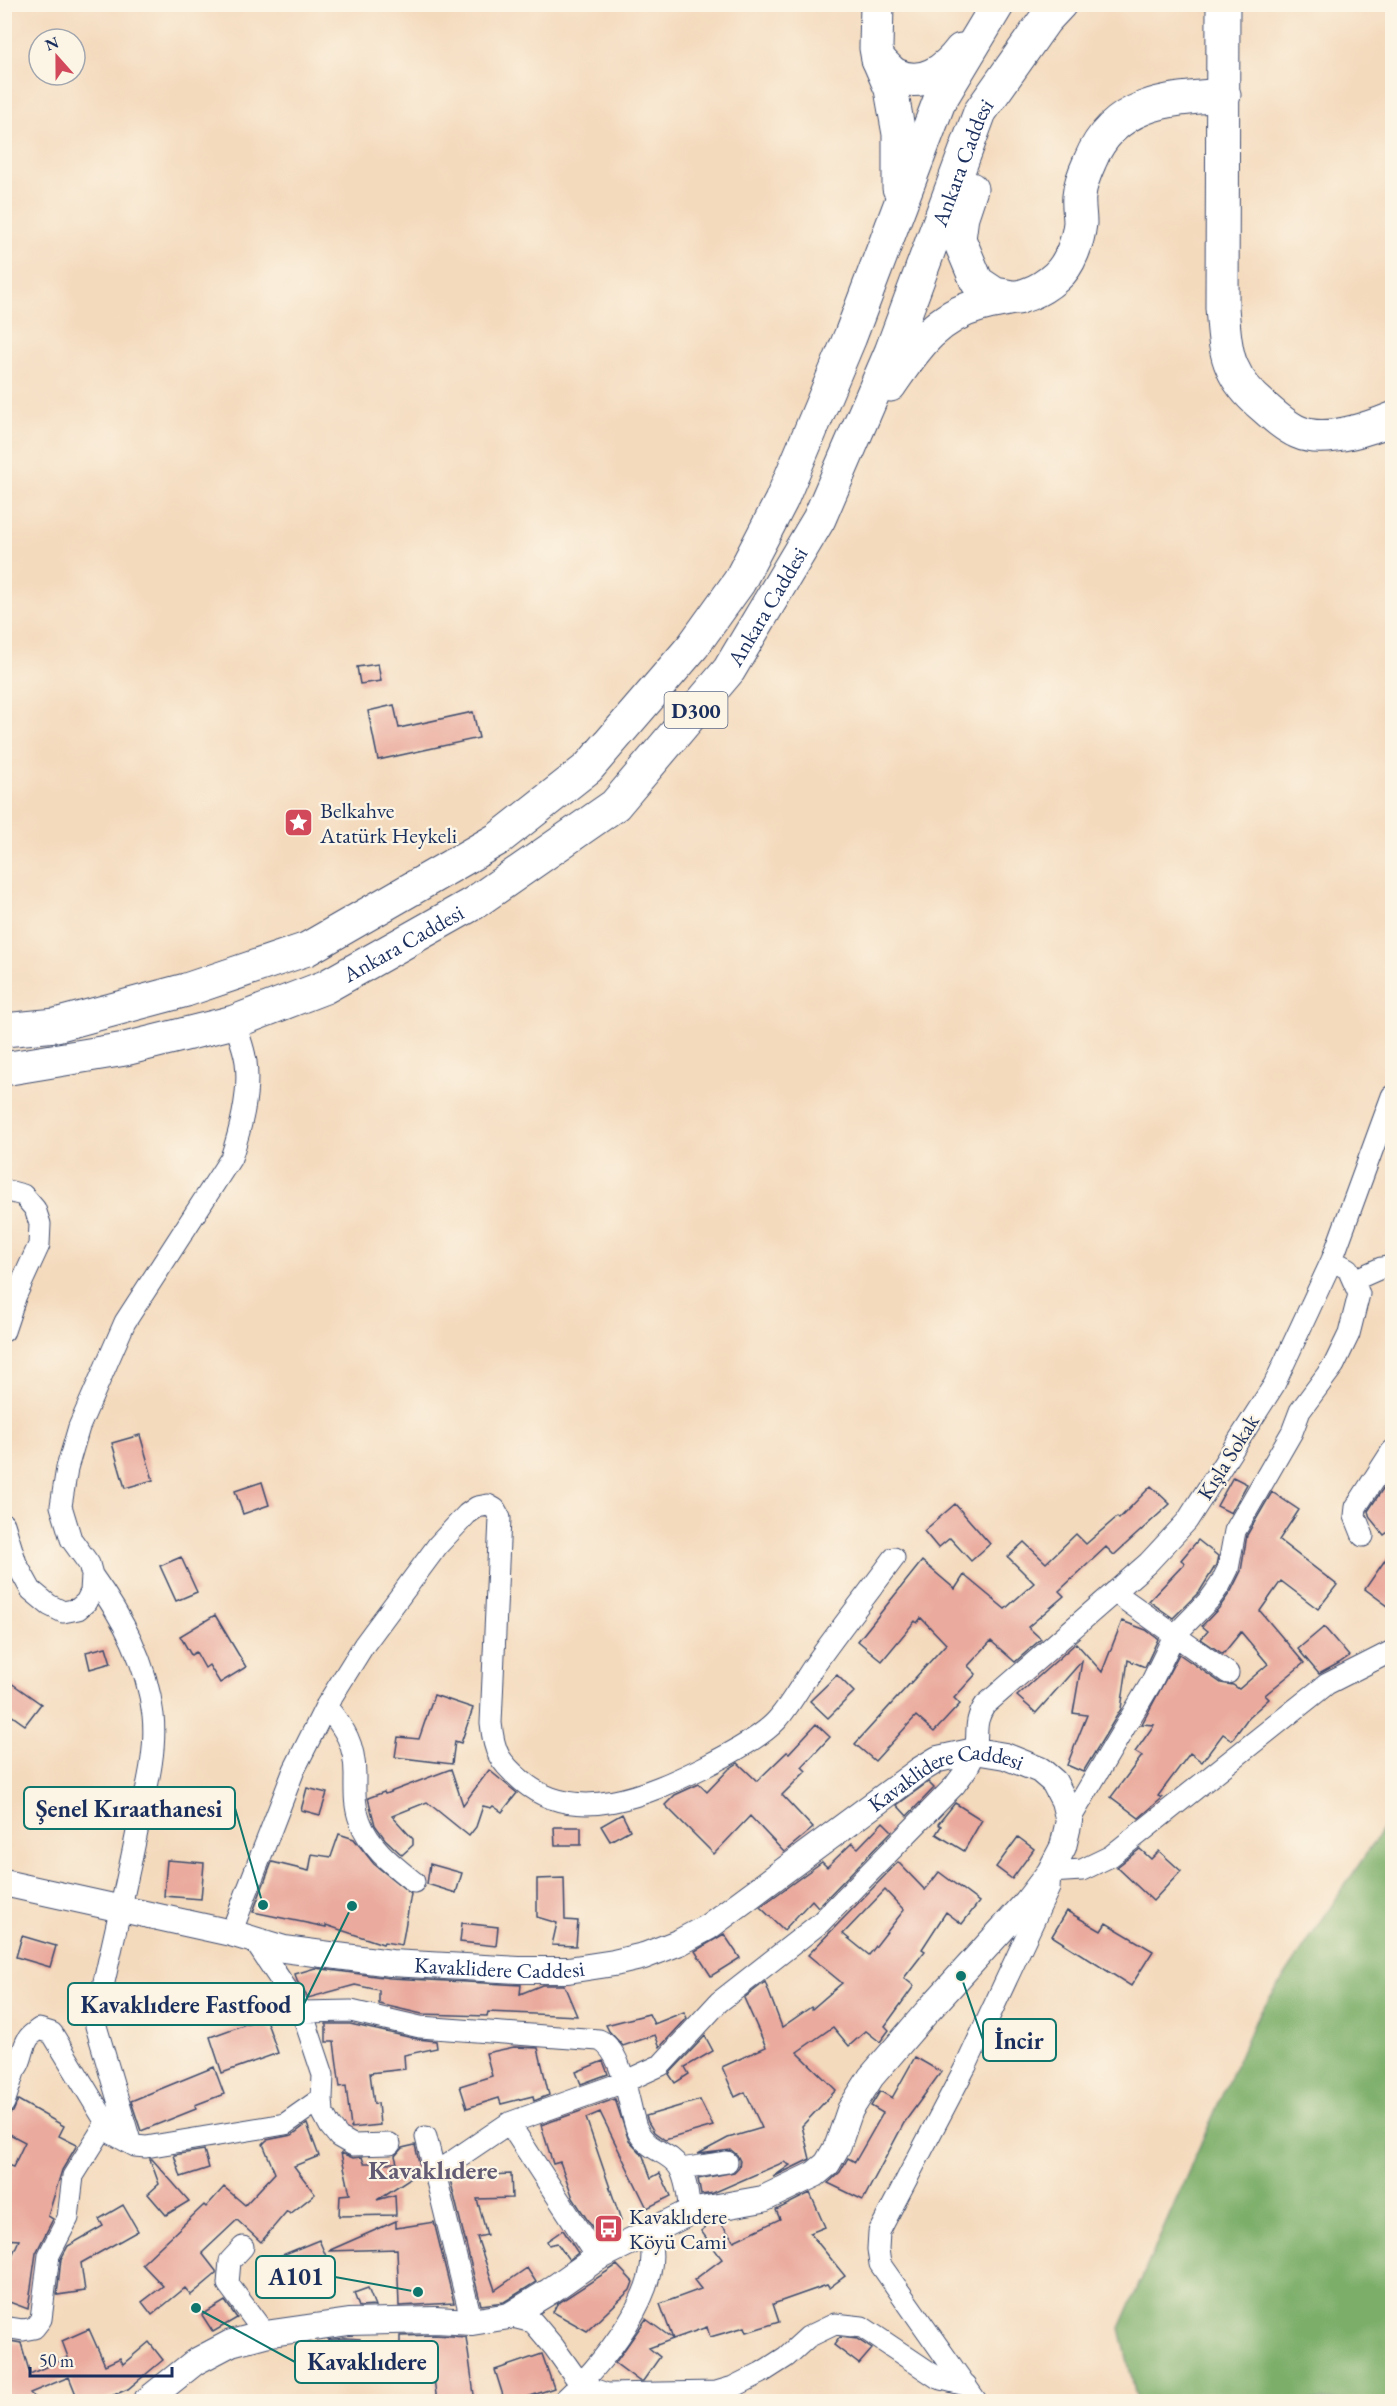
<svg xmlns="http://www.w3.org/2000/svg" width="1397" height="2406" viewBox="0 0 1397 2406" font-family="'EB Garamond',serif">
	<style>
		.forest { fill: #7bae69; stroke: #4b6e64; stroke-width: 1.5 }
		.building { fill: #eaaa9d; fill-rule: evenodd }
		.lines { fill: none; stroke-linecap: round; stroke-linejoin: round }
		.minor-casing { stroke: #3c496c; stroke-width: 23 }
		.tertiary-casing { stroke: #3c496c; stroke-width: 28 }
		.trunk-casing { stroke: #3c496c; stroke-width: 35 }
		.minor { stroke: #fff; stroke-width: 21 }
		.tertiary { stroke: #fff; stroke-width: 26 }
		.trunk { stroke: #fff; stroke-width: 33 }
		.labels { text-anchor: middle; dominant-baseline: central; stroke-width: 4.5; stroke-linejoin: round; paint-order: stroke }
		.shield { fill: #fcf5e5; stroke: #5e6a86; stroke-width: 1.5 }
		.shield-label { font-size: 21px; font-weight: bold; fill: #1b2f5e }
		.street-label { font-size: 22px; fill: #1b2f5e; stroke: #fcf5e5 }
		.poi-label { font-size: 22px; fill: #1b2f5e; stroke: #fcf5e5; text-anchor: start }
		.quarter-label { font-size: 26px; font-weight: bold; fill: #635a74; stroke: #fcf5e5 }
		.leader { fill: none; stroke: #0f766e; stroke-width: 2 }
		.callout-dot { fill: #0f766e; stroke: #fcf5e5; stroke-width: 2 }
		.callout { fill: #fcf5e5; stroke: #0f766e; stroke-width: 2 }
		.callout-label { font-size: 24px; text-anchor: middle; font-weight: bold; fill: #1b2f5e }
	</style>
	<rect width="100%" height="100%" fill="#fcf5e5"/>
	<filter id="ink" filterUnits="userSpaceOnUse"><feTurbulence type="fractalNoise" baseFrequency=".0167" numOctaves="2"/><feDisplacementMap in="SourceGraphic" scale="12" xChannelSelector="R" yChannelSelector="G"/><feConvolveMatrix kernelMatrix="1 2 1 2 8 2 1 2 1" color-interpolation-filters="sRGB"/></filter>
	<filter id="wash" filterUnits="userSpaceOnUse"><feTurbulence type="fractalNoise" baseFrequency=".008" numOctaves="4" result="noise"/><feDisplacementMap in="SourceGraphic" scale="24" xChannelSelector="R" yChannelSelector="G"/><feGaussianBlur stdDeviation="1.35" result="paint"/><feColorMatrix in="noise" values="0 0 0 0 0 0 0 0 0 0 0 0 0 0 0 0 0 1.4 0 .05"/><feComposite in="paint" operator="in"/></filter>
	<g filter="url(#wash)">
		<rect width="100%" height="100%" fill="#f4dabd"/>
		<!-- forest -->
		<path class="forest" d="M1392,1815V2401H1137L1120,2328L1254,2022Z"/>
		<g id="blocks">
			<!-- building -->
			<path class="building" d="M378,664L381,681L360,684L357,667Z
				M394,705L399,728L473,712L479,738L378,760L368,711Z
				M140,1435L153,1480L125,1488L112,1443Z
				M1233,1477L1247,1484L1231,1513L1217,1506Z
				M1392,1480V1529L1384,1535L1370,1518L1368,1511L1384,1487Z
				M262,1482L269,1505L243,1514L235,1491Z
				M1151,1486L1170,1504L1114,1555L1106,1547L1059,1591L1064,1596L1028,1627L1041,1639L1015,1662L991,1641L968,1666L976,1674L954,1698L960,1704L934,1732L916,1716L875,1761L855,1744L946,1644L921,1618L917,1623L915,1621L882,1661L858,1641L922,1561L955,1589L964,1575L1005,1609L1034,1583L1008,1557L1024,1542L1046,1563L1076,1534L1086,1544L1117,1517L1119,1519Z
				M1272,1492L1299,1510L1279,1540L1337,1585L1318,1609L1281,1581L1260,1611L1304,1663L1265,1695L1269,1699L1248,1718L1232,1740L1223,1734L1202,1762L1190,1753L1158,1796L1162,1798L1160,1800L1139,1818L1111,1797L1142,1756L1135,1752L1154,1725L1142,1724L1179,1654L1221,1683L1233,1685L1239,1689L1268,1664L1241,1632L1223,1654L1201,1639L1208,1631L1202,1626L1219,1608L1231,1591L1241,1571L1247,1535Z
				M955,1504L990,1544L971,1561L950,1538L938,1548L924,1531Z
				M1198,1540L1218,1556L1216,1565L1200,1591L1173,1618L1149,1601L1185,1563L1181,1560Z
				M1392,1550V1609L1365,1589Z
				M181,1557L197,1592L176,1601L160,1566Z
				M215,1615L246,1667L220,1683L209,1665L205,1668L196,1652L191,1655L180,1636Z
				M1122,1621L1146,1630L1158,1639L1145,1667L1128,1660L1121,1709L1083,1772L1067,1765L1087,1715L1073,1713L1082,1661L1036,1713L1017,1696L1076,1643L1102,1672Z
				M1324,1627L1349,1656L1339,1663L1319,1674L1298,1649Z
				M106,1647L111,1663L90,1669L86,1652Z
				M837,1675L854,1692L828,1718L810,1701Z
				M4,1678L41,1704L25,1725L4,1710Z
				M434,1695L473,1708L461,1743L455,1741L452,1764L395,1757L398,1737L419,1739Z
				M816,1724L830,1737L802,1767L806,1771L782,1795L813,1828L784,1852L750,1816L714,1854L665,1805L675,1795L699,1784L707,1792L729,1769L738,1763L757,1781L787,1752L789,1753Z
				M451,1769L463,1805L489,1770L517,1793L502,1812L493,1806L491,1808L483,1806L476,1827L469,1836L427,1802L392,1816L413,1839V1845L402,1855L385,1839L375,1825L368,1798L384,1792L385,1794Z
				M928,1782L934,1788L907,1816L897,1805Z
				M307,1788L327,1793L320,1815L301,1810Z
				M955,1803L982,1820L964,1851L936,1834L941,1826L938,1824Z
				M622,1814L630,1830L610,1841L601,1826Z
				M883,1822L892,1831L818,1907L812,1900L784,1930L760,1907L822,1862L827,1867L852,1843L858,1848Z
				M554,1827H581V1845H555Z
				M339,1834L354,1839L374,1864L411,1894L402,1945L384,1942L383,1944L326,1925V1927L253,1912L272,1862L309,1871L312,1854L331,1857Z
				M1018,1837L1034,1849L1012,1879L996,1867Z
				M1140,1849L1151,1859L1159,1851L1181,1871L1153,1901L1117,1867Z
				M167,1860L204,1863L201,1899L164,1896Z
				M898,1862L925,1890L939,1872L979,1902L962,1924L946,1912L922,1949L925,1951L904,1978L914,1986L885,2026L889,2030L880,2042L866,2031L849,2046L833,2027L797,2052L836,2090L802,2126L810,2159L773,2177L790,2165L784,2162L713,2193L701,2195L698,2179L734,2172L739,2167L740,2161L737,2155L731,2150L698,2154L728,2138L762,2128L745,2092L735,2097L722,2067L766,2047L744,1998L765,1982L782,2027L811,2007L812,2009L842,1983L808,1955ZM885,1890L904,1910L869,1955L843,1934Z
				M430,1864L462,1873L456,1893L427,1884Z
				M564,1878L565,1920L578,1921L576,1946L552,1945L557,1923L537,1917V1879Z
				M1067,1911L1101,1931L1106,1923L1153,1951L1131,1986L1052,1936Z
				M462,1923L498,1927L496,1946L460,1942Z
				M724,1934L740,1958L711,1976L695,1951Z
				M22,1936L56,1946L50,1967L16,1957Z
				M315,1968L390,1978L521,1985L520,1994L542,1985H564L577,2016L488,2012L487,2016L422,2014L379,2004V1990L355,1985L308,1998L297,1981L295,1974Z
				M684,2012L687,2018L660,2047L655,2035L623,2046L609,2031L606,2025L649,2014L654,2024Z
				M265,2017L278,2053L222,2073L210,2037Z
				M326,2024H350L417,2039L436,2041L437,2048L404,2055L405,2069L370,2073L374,2104L378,2103L380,2125L351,2128L346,2086L340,2087L334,2042H326Z
				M705,2036L713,2051L685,2067L689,2074L675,2083L669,2074Z
				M514,2047L538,2048L549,2095L534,2101L533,2096L501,2104L499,2098L467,2108L460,2086L492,2076L486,2053Z
				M915,2057L941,2072L904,2123L863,2200L828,2183L840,2172L848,2158L855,2162L883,2113L871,2106L880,2091L892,2098Z
				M603,2061L608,2074L581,2084L576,2072Z
				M214,2067L224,2094L195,2105L196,2109L141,2131L131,2101Z
				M615,2099L629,2141L643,2156L651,2178L660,2173L671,2196L647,2208L600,2112L586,2118L621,2220L594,2230L573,2198L560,2162L553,2164L541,2125Z
				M18,2100L64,2126L59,2136L77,2145L62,2170L48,2216L53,2219L36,2253L28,2309L4,2300V2274L19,2240L4,2239V2164L13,2167L25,2142L4,2131V2115L13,2112Z
				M700,2100L713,2126L665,2140L654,2132L648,2122L646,2116Z
				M307,2124L319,2156L294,2166L315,2194L290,2214L287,2211L261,2242L237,2220L202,2253L216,2271V2274L191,2295L185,2288L152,2315L142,2302L163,2286L142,2264L204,2205L206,2207L224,2187L245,2205L275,2173L263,2144L267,2140L292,2135Z
				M415,2145L421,2171L377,2200L395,2195L396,2215L339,2216L340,2195L350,2194L341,2153L353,2158L362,2157L364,2163H397L395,2156L402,2148Z
				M204,2150L209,2168L181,2177L174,2155Z
				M150,2159H152L189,2201L166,2215L148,2194L159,2184Z
				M511,2174L512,2198L477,2199L487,2235L477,2237L495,2290L527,2268L536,2282L504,2302L481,2305L450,2179L459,2176Z
				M810,2193L825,2227L810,2233L845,2276L829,2288L827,2285L773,2304L779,2322L747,2332L745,2327L710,2337L707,2327L673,2339L660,2304L701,2289L694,2280L722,2259L701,2231L710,2224L720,2222L734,2241L780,2219L776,2210Z
				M123,2205L138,2231L81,2263L85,2291L57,2295L61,2259L68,2246L103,2226L99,2219Z
				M396,2221V2228L434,2222L454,2303L399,2306L397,2249L328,2251Z
				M563,2230L578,2253L569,2260L557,2243L549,2245L547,2241Z
				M319,2240L329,2263L290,2279L280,2256Z
				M617,2265L633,2282L630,2290L587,2331L553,2312L557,2304Z
				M368,2288L375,2306L359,2307L354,2293Z
				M225,2301L237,2318L213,2332L202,2315Z
				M646,2319L673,2339L649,2348L660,2357L643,2381H639L615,2363Z
				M89,2329L105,2365L120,2358L123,2364L149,2342L163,2360L128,2389L97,2402H79L69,2377L30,2393L39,2402H13L4,2393V2340L21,2343L30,2374L68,2357L62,2341Z
				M435,2335L466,2337L475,2402H437L431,2355L400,2353V2336Z
				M840,2337L857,2339L872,2349L859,2364L834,2345Z
				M345,2338L360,2339L358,2359L326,2357L328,2340Z
				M542,2354L554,2388L513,2402H505L495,2370Z"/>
		</g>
	</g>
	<g filter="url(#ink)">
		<use href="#blocks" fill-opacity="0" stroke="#3c496c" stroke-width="1.5"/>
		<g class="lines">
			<defs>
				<path id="minor" d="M4,1190L23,1195L35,1209L40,1224L39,1245L16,1295L4,1331
					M1354,1280L1381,1268L1392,1266
					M4,1524L16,1563L31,1590L49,1605L63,1612L78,1609L86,1602L91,1592L92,1575L89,1564L71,1539L61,1506L67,1468L79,1427L125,1322L231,1158C241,1128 250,1094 246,1062C244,1048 239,1035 234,1022
					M1363,1536L1355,1516L1356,1507L1392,1451
					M92,1575C122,1617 147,1662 153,1715C157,1752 146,1791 138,1827C125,1891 110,1954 96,2018V2026L131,2144
					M1114,1592L1228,1673
					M326,1706C345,1729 355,1744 355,1775C355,1791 354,1806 360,1821C369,1847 393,1865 414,1882
					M1069,1821L1151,1683L1174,1636L1210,1599L1220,1585L1228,1569L1235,1531L1292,1432L1300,1411L1334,1365L1349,1334L1359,1294L1348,1269L1332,1260
					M231,1933L294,1770L326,1706L364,1645L438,1545L467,1514L477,1507L488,1505L495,1509L500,1518L491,1723C494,1753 499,1761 522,1781C576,1827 649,1794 704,1767C726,1756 761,1738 777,1720C793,1702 804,1679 818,1660C843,1625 869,1592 894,1558
					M253,1939L302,2012L323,2075L322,2098L323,2113L330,2126L339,2137L353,2145L390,2144
					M302,2012L351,2011L420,2027L599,2040C623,2050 628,2104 636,2127C646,2152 668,2150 679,2167C687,2180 688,2198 690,2212
					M4,2076C25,2068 19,2054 28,2039C30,2035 36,2032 39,2029L52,2033L113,2134L135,2146L146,2147L285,2124L322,2098
					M4,2103L14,2072
					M509,2123L597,2258
					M426,2137L435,2173
					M681,2169L727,2162
					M243,2247L230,2261L228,2284L265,2334
					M509,2316L533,2322L554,2347L581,2385L607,2394L716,2392L733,2387L761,2373L786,2357L808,2337L835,2324L862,2327L938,2378L966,2385
					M472,2322L435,2173L509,2123L624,2082L661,2065L719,2002L820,1923L955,1785C962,1775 972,1764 975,1751C979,1732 973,1723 985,1705L1148,1563L1187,1521L1274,1385L1332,1260L1392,1096
					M4,2327L23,2330L34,2328L41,2319L49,2255L68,2218L73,2176L105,2125
					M562,2402C598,2370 669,2286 648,2235
					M977,2402L880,2264L878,2249L879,2232L966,2066L1049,1888L1050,1872L1082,1870L1111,1856L1327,1684L1392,1651"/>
				<g id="tertiary">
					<path id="s1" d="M4,1883L231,1933L284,1949L391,1963L519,1970H568L614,1963L644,1956L680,1942L708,1927L920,1770L938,1759L975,1751L1005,1756L1040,1770L1054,1782L1064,1801L1069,1821L1063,1847L1050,1872L1027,1902L926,2013L871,2077L850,2110L838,2145L827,2164L815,2174L763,2199L690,2212L597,2258L550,2291L509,2316L472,2322L435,2320L349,2322L265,2334L231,2343L195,2362L145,2402"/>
				</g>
				<g id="trunk">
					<path d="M877,4L876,48L878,59L891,89L899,134V188"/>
					<path d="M1223,4L1222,308C1224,327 1224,350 1232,367C1238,382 1252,397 1264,407C1274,416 1285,426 1298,432C1324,444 1367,429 1392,419"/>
					<path d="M878,59C884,64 890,72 896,75C922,88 946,70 961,50"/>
					<path d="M971,189L962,216L959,239L977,282L995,294L1018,298"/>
					<path d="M890,385C915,349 935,317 980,305C1011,297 1030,300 1056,277C1070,265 1078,241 1080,223C1080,214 1078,205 1079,196C1080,184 1085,172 1090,161C1114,102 1168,99 1224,95"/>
					<path d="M4,1030L56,1025L186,990L307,949L498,839L588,768L693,646L739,582L781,501L850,337L939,102L998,4"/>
					<path id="s2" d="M4,1069L125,1049L234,1022L325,987L474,903L615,805L729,670L819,519L891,352L980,112L1045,20L1060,4"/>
				</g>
			</defs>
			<!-- minor casing -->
			<use href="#minor" class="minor-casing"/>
			<!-- tertiary casing -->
			<use href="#tertiary" class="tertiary-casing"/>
			<!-- trunk casing -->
			<use href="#trunk" class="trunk-casing"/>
			<!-- minor -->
			<use href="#minor" class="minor"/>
			<!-- tertiary -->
			<use href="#tertiary" class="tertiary"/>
			<!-- trunk -->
			<use href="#trunk" class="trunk"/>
		</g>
	</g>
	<!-- icons -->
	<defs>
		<symbol id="sight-square" viewBox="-11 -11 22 22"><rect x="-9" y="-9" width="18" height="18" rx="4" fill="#d1495b" stroke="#fcf5e5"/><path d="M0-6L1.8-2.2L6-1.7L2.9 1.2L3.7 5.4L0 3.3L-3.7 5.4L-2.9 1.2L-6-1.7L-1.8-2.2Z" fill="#fff"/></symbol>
		<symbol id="bus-square" viewBox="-11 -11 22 22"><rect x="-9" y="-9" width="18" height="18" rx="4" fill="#d1495b" stroke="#fcf5e5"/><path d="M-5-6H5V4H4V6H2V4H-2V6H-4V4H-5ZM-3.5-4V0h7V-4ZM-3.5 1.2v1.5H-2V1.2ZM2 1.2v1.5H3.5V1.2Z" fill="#fff"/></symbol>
	</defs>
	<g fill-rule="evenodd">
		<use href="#sight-square" x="282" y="806" width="33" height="33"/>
		<use href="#bus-square" x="592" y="2212" width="33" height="33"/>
	</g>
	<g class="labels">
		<!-- shield labels -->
		<rect class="shield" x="664.5" y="692" width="63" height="36" rx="4.5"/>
		<g class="shield-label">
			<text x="696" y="710">D300</text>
		</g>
		<!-- street labels -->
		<g class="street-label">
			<text stroke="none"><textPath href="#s2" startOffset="1412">Ankara Caddesi</textPath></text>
			<text stroke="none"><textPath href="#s2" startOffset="926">Ankara Caddesi</textPath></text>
			<text stroke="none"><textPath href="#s2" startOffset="422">Ankara Caddesi</textPath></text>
			<text transform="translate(1228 1457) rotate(-58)">Kışla Sokak</text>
			<text stroke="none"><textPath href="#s1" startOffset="1008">Kavaklidere Caddesi</textPath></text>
			<text stroke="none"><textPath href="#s1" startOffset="504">Kavaklidere Caddesi</textPath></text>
		</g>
		<!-- poi labels -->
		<g class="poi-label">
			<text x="320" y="810">Belkahve<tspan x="320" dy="25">Atatürk Heykeli</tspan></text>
			<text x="629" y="2216">Kavaklıdere<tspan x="629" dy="25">Köyü Cami</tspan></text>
		</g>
		<!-- quarter labels -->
		<g class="quarter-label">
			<text x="433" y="2170">Kavaklıdere</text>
		</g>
	</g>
	<!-- callouts -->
	<path class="leader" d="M263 1905L235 1808M352 1906L304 2004M961 1976L983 2040M418 2292L335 2277M196 2308L295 2362"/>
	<g class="callout-dot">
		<circle cx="263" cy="1905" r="6"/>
		<circle cx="352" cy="1906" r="6"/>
		<circle cx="961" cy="1976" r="6"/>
		<circle cx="418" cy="2292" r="6"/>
		<circle cx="196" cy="2308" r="6"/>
	</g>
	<g class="callout">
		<rect x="24" y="1787" width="211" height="42" rx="6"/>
		<rect x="68" y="1983" width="236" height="42" rx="6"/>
		<rect x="983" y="2019" width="73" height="42" rx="6"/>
		<rect x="256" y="2256" width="79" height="42" rx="6"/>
		<rect x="295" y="2341" width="143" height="42" rx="6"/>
	</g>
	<g class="callout-label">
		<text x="129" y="1817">Şenel Kıraathanesi</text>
		<text x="186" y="2013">Kavaklıdere Fastfood</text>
		<text x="1019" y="2049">İncir</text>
		<text x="296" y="2285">A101</text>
		<text x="367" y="2370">Kavaklıdere</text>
	</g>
	<!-- margin -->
	<rect width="1397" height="2406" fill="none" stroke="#fcf5e5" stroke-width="24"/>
	<!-- north arrow -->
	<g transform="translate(57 57) rotate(339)"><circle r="28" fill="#fcf5e5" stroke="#a2a6af" stroke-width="1.5"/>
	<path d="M0-4.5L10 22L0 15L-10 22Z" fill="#d1495b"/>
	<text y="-9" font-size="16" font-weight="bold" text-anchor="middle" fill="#1b2f5e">N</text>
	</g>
	<!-- scale -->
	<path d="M30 2367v9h142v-9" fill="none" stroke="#1b2f5e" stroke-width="3"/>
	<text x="39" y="2367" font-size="18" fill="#1b2f5e" stroke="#fcf5e5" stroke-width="4.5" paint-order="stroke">50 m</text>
</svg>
